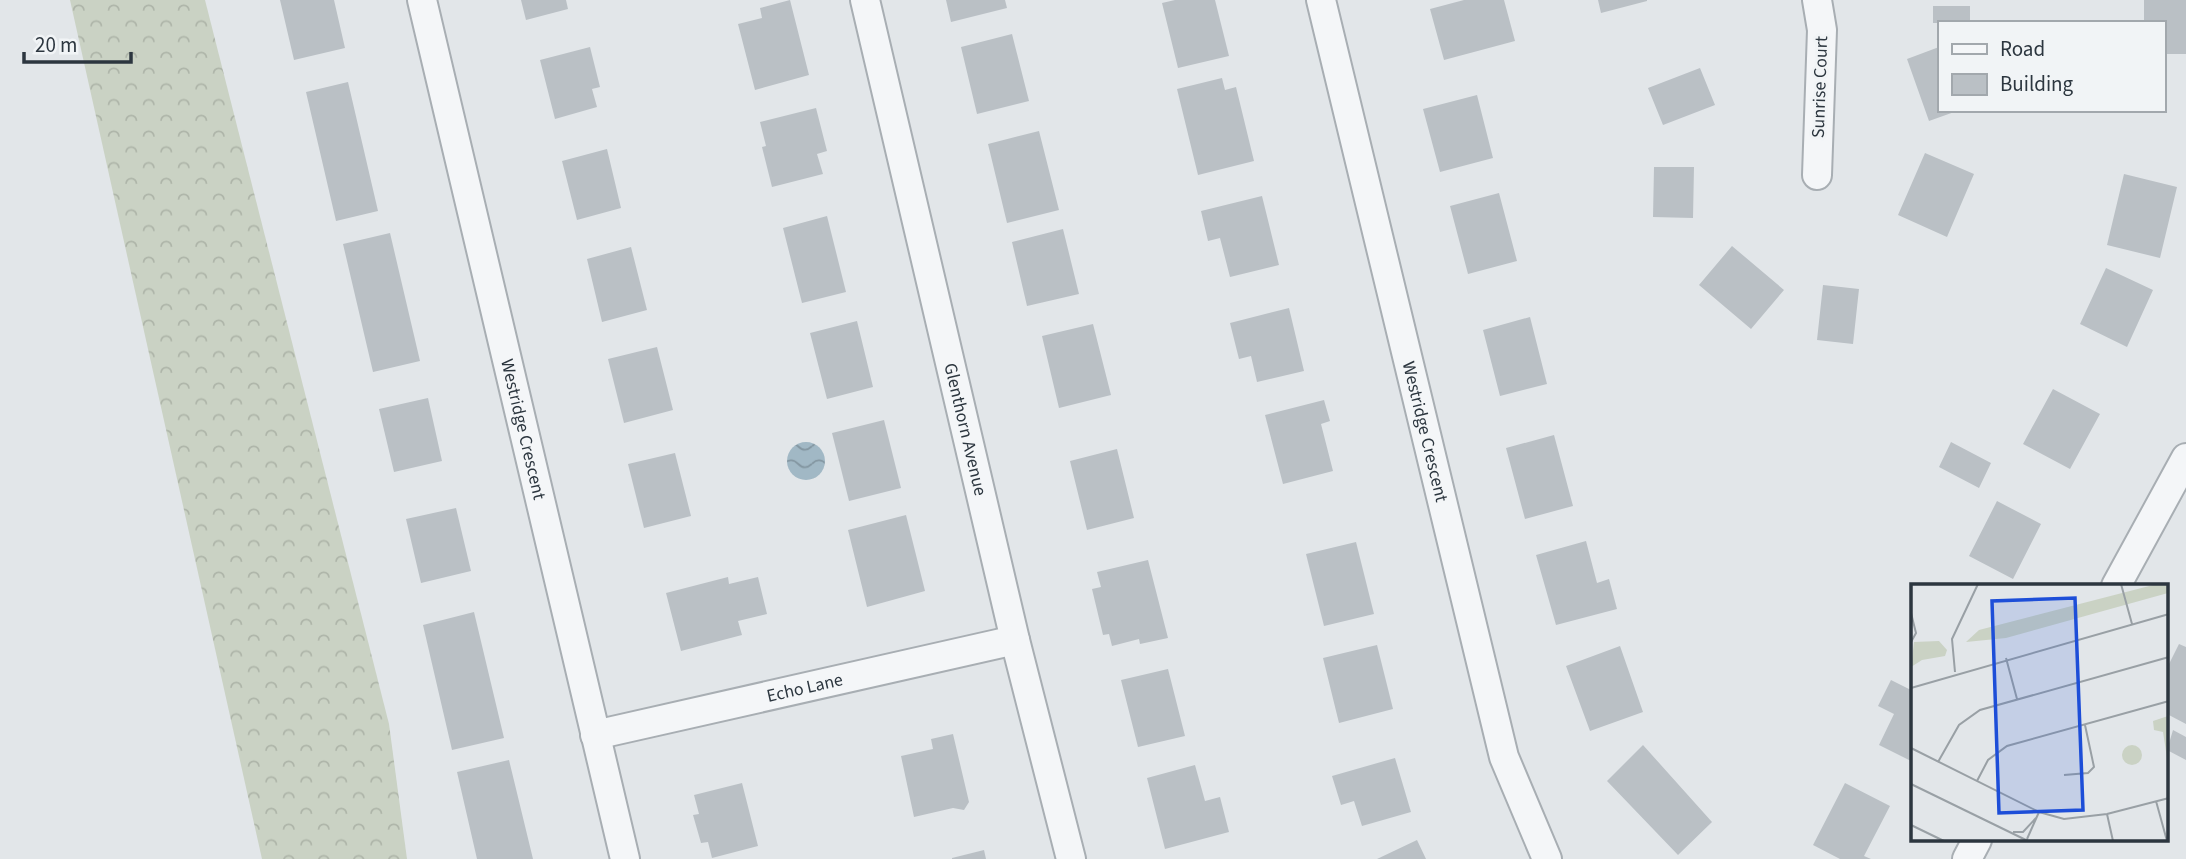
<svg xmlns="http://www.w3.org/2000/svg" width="2186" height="859" viewBox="0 0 2186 859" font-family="'Source Sans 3',sans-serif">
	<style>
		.forest { fill: url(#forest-crowns) }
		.water { fill: url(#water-waves) }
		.building { fill: #bac0c5 }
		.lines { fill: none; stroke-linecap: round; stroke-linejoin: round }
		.minor-casing { stroke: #a8aeb3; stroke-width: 32 }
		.minor { stroke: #f4f6f8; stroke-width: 28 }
		.labels { text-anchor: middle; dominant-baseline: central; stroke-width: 6; stroke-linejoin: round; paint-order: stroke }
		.street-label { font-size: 18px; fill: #2c363f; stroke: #f1f4f6 }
		.inset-road { fill: none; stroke: #99a0a5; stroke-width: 2 }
		.view { fill: #1d4ed8; fill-opacity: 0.15; stroke: #1d4ed8; stroke-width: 3.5 }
		.inset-edge { fill: none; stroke: #2c363f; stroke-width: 3.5 }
	</style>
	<defs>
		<pattern id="forest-crowns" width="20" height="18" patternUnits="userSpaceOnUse" patternTransform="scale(1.75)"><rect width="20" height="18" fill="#cad2c4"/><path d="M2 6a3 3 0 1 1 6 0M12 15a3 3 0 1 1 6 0" fill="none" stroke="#aeb5a9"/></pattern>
		<pattern id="water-waves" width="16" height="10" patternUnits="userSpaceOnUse" patternTransform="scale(1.75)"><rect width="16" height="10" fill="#a1b8c5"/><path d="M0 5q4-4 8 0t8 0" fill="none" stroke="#8396a1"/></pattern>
	</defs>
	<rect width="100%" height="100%" fill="#e2e6e9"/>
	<!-- forest -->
	<path class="forest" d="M70,0H205L389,724L407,859H262Z"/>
	<!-- water -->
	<path class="water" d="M787 461a19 19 0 1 1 38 0a19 19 0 1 1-38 0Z"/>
	<!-- building -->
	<path class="building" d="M280,0H334L345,48L294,60Z
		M521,0H566L568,9L526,20Z
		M790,0L809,75L755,90L738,24L762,18L760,8Z
		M946,0H1005L1007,8L951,22Z
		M1175,0H1215L1229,56L1178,68L1162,3Z
		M1464,0H1504L1515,41L1444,60L1430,9Z
		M1598,0H1647V1L1601,13Z
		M2144,0H2186V54H2163V23H2144Z
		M1933,6H1970V23H1933Z
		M1012,34L1029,101L977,114L961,47Z
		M590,47L600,87L592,89L597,107L555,119L540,60Z
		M1939,47V110L1957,111L1929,121L1907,59Z
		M1700,68L1715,105L1663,125L1648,88Z
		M1222,78L1225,90L1236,87L1254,161L1198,175L1177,89Z
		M348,82L378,211L336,221L306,92Z
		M1477,95L1493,158L1440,172L1423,109Z
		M816,108L827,151L817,154L823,174L772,187L762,147L766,146L760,122Z
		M1039,131L1059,210L1007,223L988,144Z
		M607,149L621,208L577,220L562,161Z
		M1925,153L1974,174L1947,237L1898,215Z
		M1654,167H1694L1693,218L1653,217Z
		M2124,174L2177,187L2160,258L2107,245Z
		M1499,193L1517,261L1468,274L1450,206Z
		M1262,196L1279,265L1230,277L1220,238L1208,241L1201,211Z
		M827,216L846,292L802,303L783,228Z
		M1063,229L1079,294L1027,306L1012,242Z
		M390,233L420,361L373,372L343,244Z
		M1732,246L1784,290L1751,329L1699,285Z
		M631,247L647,310L602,322L587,259Z
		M2106,268L2153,290L2127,347L2080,324Z
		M1823,285L1859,289L1853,344L1817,340Z
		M1289,308L1304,371L1257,382L1251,356L1239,359L1230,323Z
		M1530,317L1547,384L1500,396L1483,330Z
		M857,321L873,387L827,399L810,333Z
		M1093,324L1111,395L1059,408L1042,336Z
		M657,347L673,410L624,423L608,359Z
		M2053,389L2100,414L2070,469L2023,444Z
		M428,398L442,461L394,472L379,409Z
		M1324,400L1330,421L1321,424L1333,471L1283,484L1265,415Z
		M884,420L901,488L849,501L832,433Z
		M1554,435L1573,506L1525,519L1506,448Z
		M1951,442L1991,463L1979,488L1939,467Z
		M1117,449L1134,518L1087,530L1070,461Z
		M675,453L691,516L644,528L628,464Z
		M1997,501L2041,524L2013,579L1969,556Z
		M456,508L471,571L421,583L406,519Z
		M906,515L925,591L867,607L848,530Z
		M1586,541L1597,583L1609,579L1617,609L1556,625L1536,555Z
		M1356,542L1374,614L1324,626L1306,554Z
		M1148,560L1168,638L1140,644L1139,639L1112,646L1109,634L1103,635L1092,589L1101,587L1097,572Z
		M728,577L729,584L758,577L767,614L738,621L742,635L681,651L666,593Z
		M474,612L504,738L452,750L423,625Z
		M2179,644L2186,647V724L2167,714V668Z
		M1377,645L1393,709L1339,723L1323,658Z
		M1620,646L1643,712L1590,731L1566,666Z
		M1168,669L1185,736L1138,747L1121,680Z
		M1891,680L1913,691V762L1879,745L1894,714L1878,706Z
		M2173,730L2186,737V760L2167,750Z
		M953,734L969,802L964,810L953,808L914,817L901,756L933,749L931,739Z
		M1643,745L1712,822L1678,855L1607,781Z
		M1395,758L1411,812L1362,826L1354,801L1341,805L1332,776Z
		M509,760L533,859H477L457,772Z
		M1195,765L1205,801L1220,797L1229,832L1165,849L1147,778Z
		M742,783L758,846L712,858L708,842L701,843L693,815L699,814L694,795Z
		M1845,783L1890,806L1864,856L1871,859H1840L1813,845Z
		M1417,840L1426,859H1377Z
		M984,850L986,859H952V858Z"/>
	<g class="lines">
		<defs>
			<g id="minor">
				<path id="s1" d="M422,0L625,859"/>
				<path id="s2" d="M865,0L1015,640L1071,859"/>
				<path id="s3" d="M1321,0L1504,757L1547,859"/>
				<path d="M1817,0L1822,30L1817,175"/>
				<path d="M2116,586L2186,458"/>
				<path id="s4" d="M595,735L1015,640"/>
				<path d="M1967,859L1977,840"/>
			</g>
		</defs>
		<!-- minor casing -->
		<use href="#minor" class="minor-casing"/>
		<!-- minor -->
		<use href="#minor" class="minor"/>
	</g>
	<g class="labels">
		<!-- street labels -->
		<g class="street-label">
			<text transform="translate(1820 87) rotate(-88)">Sunrise Court</text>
			<text stroke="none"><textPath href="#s1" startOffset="441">Westridge Crescent</textPath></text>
			<text stroke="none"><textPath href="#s2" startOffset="441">Glenthorn Avenue</textPath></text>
			<text stroke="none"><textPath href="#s3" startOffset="444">Westridge Crescent</textPath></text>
			<text stroke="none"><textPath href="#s4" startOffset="215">Echo Lane</textPath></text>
		</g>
	</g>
	<!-- overview -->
	<g transform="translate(1911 584)">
		<rect width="257" height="257" fill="#e2e6e9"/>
		<path d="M211 171a10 10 0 1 1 20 0a10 10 0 1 1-20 0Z" fill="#cad2c4"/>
		<path d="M246,0H257V9L95,54L55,58L68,46ZM28,57L36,66L34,72L11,76L0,83L3,58ZM257,132H258L257,180L252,148L243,146L242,137Z" fill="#cad2c4"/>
		<path class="inset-road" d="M210,0L221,40M0,29L5,49L0,58M95,74L106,115M44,88L41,55L67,0M0,104L258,30M0,164L128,228L153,235L196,230L258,214M27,178L48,141L69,126L258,73M153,191L177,189L183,183L174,141M66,197L77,176L96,162L258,117M0,200L117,257M245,217L256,257M196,230L202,257M0,241L33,257M102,248H112L125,234M116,255L128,228"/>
		<path class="view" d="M164,14L172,226L88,229L81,17Z"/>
		<rect width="257" height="257" class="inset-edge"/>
	</g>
	<!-- legend -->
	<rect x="1938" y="21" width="228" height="91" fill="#f1f4f6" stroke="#a2a8ad" stroke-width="2"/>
	<rect x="1952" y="44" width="35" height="10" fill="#f4f6f8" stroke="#a2a8ad" stroke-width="2"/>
	<text x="2000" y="56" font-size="21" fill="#2c363f">Road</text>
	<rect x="1952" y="74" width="35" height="21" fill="#bac0c5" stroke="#a2a8ad" stroke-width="2"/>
	<text x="2000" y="91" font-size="21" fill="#2c363f">Building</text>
	<!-- scale -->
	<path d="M24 52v10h107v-10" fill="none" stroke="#2c363f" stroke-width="3.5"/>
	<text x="35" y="52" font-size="21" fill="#2c363f" stroke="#f1f4f6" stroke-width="5" paint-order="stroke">20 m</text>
</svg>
